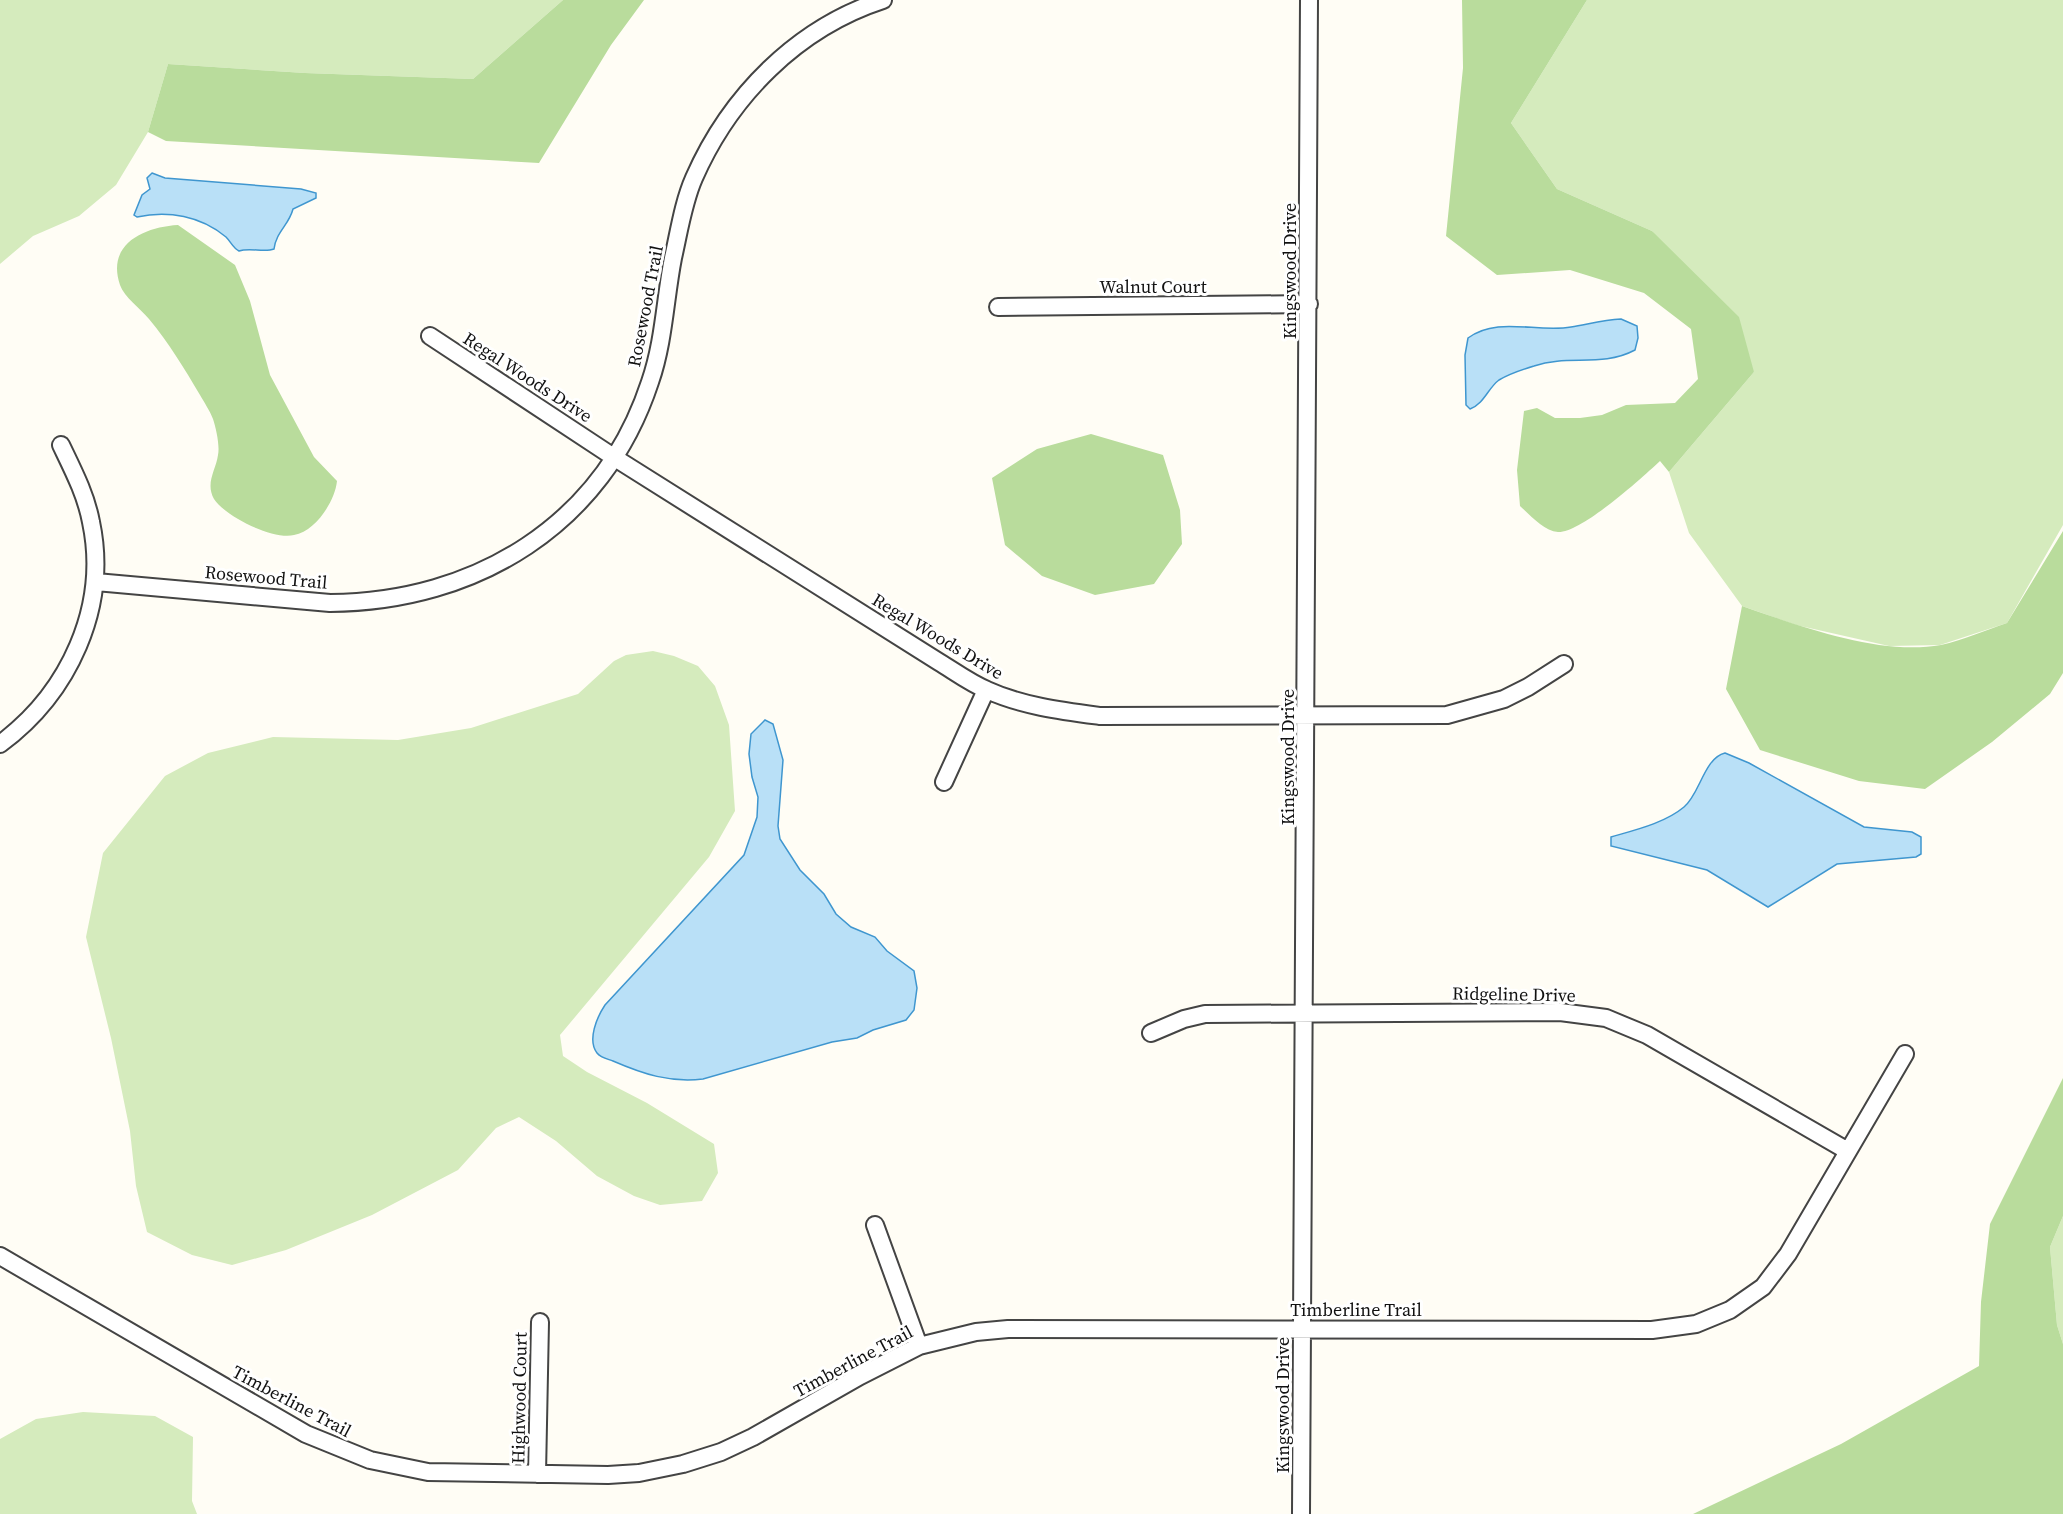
<svg xmlns="http://www.w3.org/2000/svg" width="2063" height="1514" viewBox="0 0 2063 1514" font-family="'Source Serif 4',serif">
	<style>
		.green { fill: #d5ebbd }
		.forest { fill: #b9dc9c }
		.water { fill: #b9e0f7; stroke: #3f96cf; stroke-width: 1.5 }
		.lines { fill: none; stroke-linecap: round; stroke-linejoin: round }
		.street-casing { stroke: #444; stroke-width: 20 }
		.street { stroke: #fff; stroke-width: 16 }
		.labels { text-anchor: middle; dominant-baseline: central; stroke-width: 6; stroke-linejoin: round; paint-order: stroke }
		.street-label { font-size: 18px; fill: #111; stroke: #fff }
	</style>
	<rect width="100%" height="100%" fill="#fffdf5"/>
	<!-- green -->
	<path class="green" d="M0,0H563L473,79L305,73L168,64L148,132L116,185L79,216L33,236L0,264Z
		M1587,0H2063V525L2007,623L1940,645L1889,646L1796,625L1742,606L1689,533L1669,472L1754,372L1652,231L1557,189L1511,123Z
		M653,651L674,656L698,666L715,686L729,725L735,811L709,857L560,1035L563,1056L587,1072L647,1103L714,1144L718,1173L702,1201L660,1205L634,1196L597,1176L556,1141L519,1117L496,1128L458,1170L372,1215L286,1250L232,1265L192,1255L147,1232L136,1186L130,1131L111,1038L86,937L103,853L165,776L208,753L273,737L398,740L471,728L578,694L614,661L626,655Z
		M2063,1216V1344L2057,1325L2050,1247Z
		M83,1412L155,1416L193,1437L192,1501L197,1514H0V1439L36,1419Z"/>
	<!-- forest -->
	<path class="forest" d="M563,0H644L611,45L539,163L166,141L148,132L168,64L305,73L473,79Z
		M1462,0H1587L1511,123L1557,189L1652,231L1739,317L1754,372L1669,472L1660,461C1642,478 1581,533 1558,532C1544,531 1530,515 1520,506L1517,470L1524,411L1537,408L1555,418H1580L1602,415L1626,405L1675,403L1698,379L1691,329L1644,293L1570,270L1497,275L1446,236L1463,68Z
		M178,225L235,265L250,301L270,375L314,457L337,481C335,501 316,531 294,535C273,540 226,517 214,499C205,483 216,470 218,455C220,446 216,428 213,419C210,411 204,402 200,395C184,368 169,343 149,319C141,309 124,297 120,285C106,244 144,227 178,225Z
		M1091,434L1163,455L1180,510L1182,544L1154,584L1095,595L1042,576L1005,545L992,478L1037,449Z
		M2063,531V673L2050,694L1992,742L1925,789L1859,781L1760,750L1726,689L1742,606C1800,626 1879,656 1941,645C1963,640 1986,630 2007,623Z
		M2063,1078V1216L2050,1247L2057,1325L2063,1344V1514H1693L1841,1444L1979,1366L1981,1302L1990,1224Z"/>
	<!-- water -->
	<path class="water" d="M152,173L165,178L301,189L316,193V198L293,209C289,225 276,232 274,249C264,253 250,247 239,251C233,248 231,242 226,237C201,216 168,210 137,217L134,215L142,195L150,189L147,178Z
		M1621,319L1637,326L1638,338L1635,350C1601,368 1569,354 1534,366C1524,369 1509,374 1499,380C1488,388 1484,404 1470,409L1466,405L1465,355L1468,338C1497,316 1537,333 1571,327C1589,324 1603,320 1621,319Z
		M765,720L773,724L783,760L778,826L780,839L800,870L824,894L836,914L851,927L875,937L887,951L914,971L917,988L914,1010L906,1020L873,1030L857,1038L832,1042L703,1079C670,1083 643,1074 613,1061C608,1059 601,1058 597,1053C587,1040 597,1017 605,1005L744,855L757,817L758,797L752,777L749,754L751,734Z
		M1725,753L1749,763L1864,827L1912,832L1921,837V854L1916,857L1837,864L1768,907L1707,870L1611,846V837C1635,830 1665,823 1684,807C1700,794 1704,758 1725,753Z"/>
	<g class="lines">
		<defs>
			<path id="street" d="M998,307L1309,304
				M430,336L615,458L939,662C954,671 970,683 987,690C1022,706 1062,711 1100,716L1447,715L1504,699L1528,687L1564,664
				M96,582L330,603C476,602 603,525 650,382C664,342 665,299 673,258C679,232 683,203 694,178C730,96 797,28 883,0
				M0,744C69,693 109,607 91,522C86,495 73,470 61,445
				M944,782L986,690
				M1151,1033L1184,1019L1205,1014L1560,1012L1606,1018L1647,1035L1846,1150
				M875,1225L919,1346
				M0,1256L306,1434L370,1460L428,1472L608,1475L639,1473L683,1464L721,1452L753,1437L860,1376L919,1346L976,1332L1008,1329L1652,1330L1696,1324L1730,1310L1763,1287L1788,1254L1905,1054
				M537,1474L540,1322
				M1301,1514L1309,0"/>
		</defs>
		<!-- street casing -->
		<use href="#street" class="street-casing"/>
		<!-- street -->
		<use href="#street" class="street"/>
	</g>
	<g class="labels">
		<!-- street labels -->
		<g class="street-label">
			<text transform="translate(1289 271) rotate(-90)">Kingswood Drive</text>
			<text x="1153" y="286">Walnut Court</text>
			<text transform="translate(645 306) rotate(-79)">Rosewood Trail</text>
			<text transform="translate(528 377) rotate(33)">Regal Woods Drive</text>
			<text transform="translate(266 577) rotate(5)">Rosewood Trail</text>
			<text transform="translate(938 636) rotate(31)">Regal Woods Drive</text>
			<text transform="translate(1287 757) rotate(-90)">Kingswood Drive</text>
			<text transform="translate(1514 994) rotate(1)">Ridgeline Drive</text>
			<text x="1356" y="1309">Timberline Trail</text>
			<text transform="translate(853 1361) rotate(-28)">Timberline Trail</text>
			<text transform="translate(519 1398) rotate(-89)">Highwood Court</text>
			<text transform="translate(292 1401) rotate(28)">Timberline Trail</text>
			<text transform="translate(1282 1405) rotate(-90)">Kingswood Drive</text>
		</g>
	</g>
</svg>
